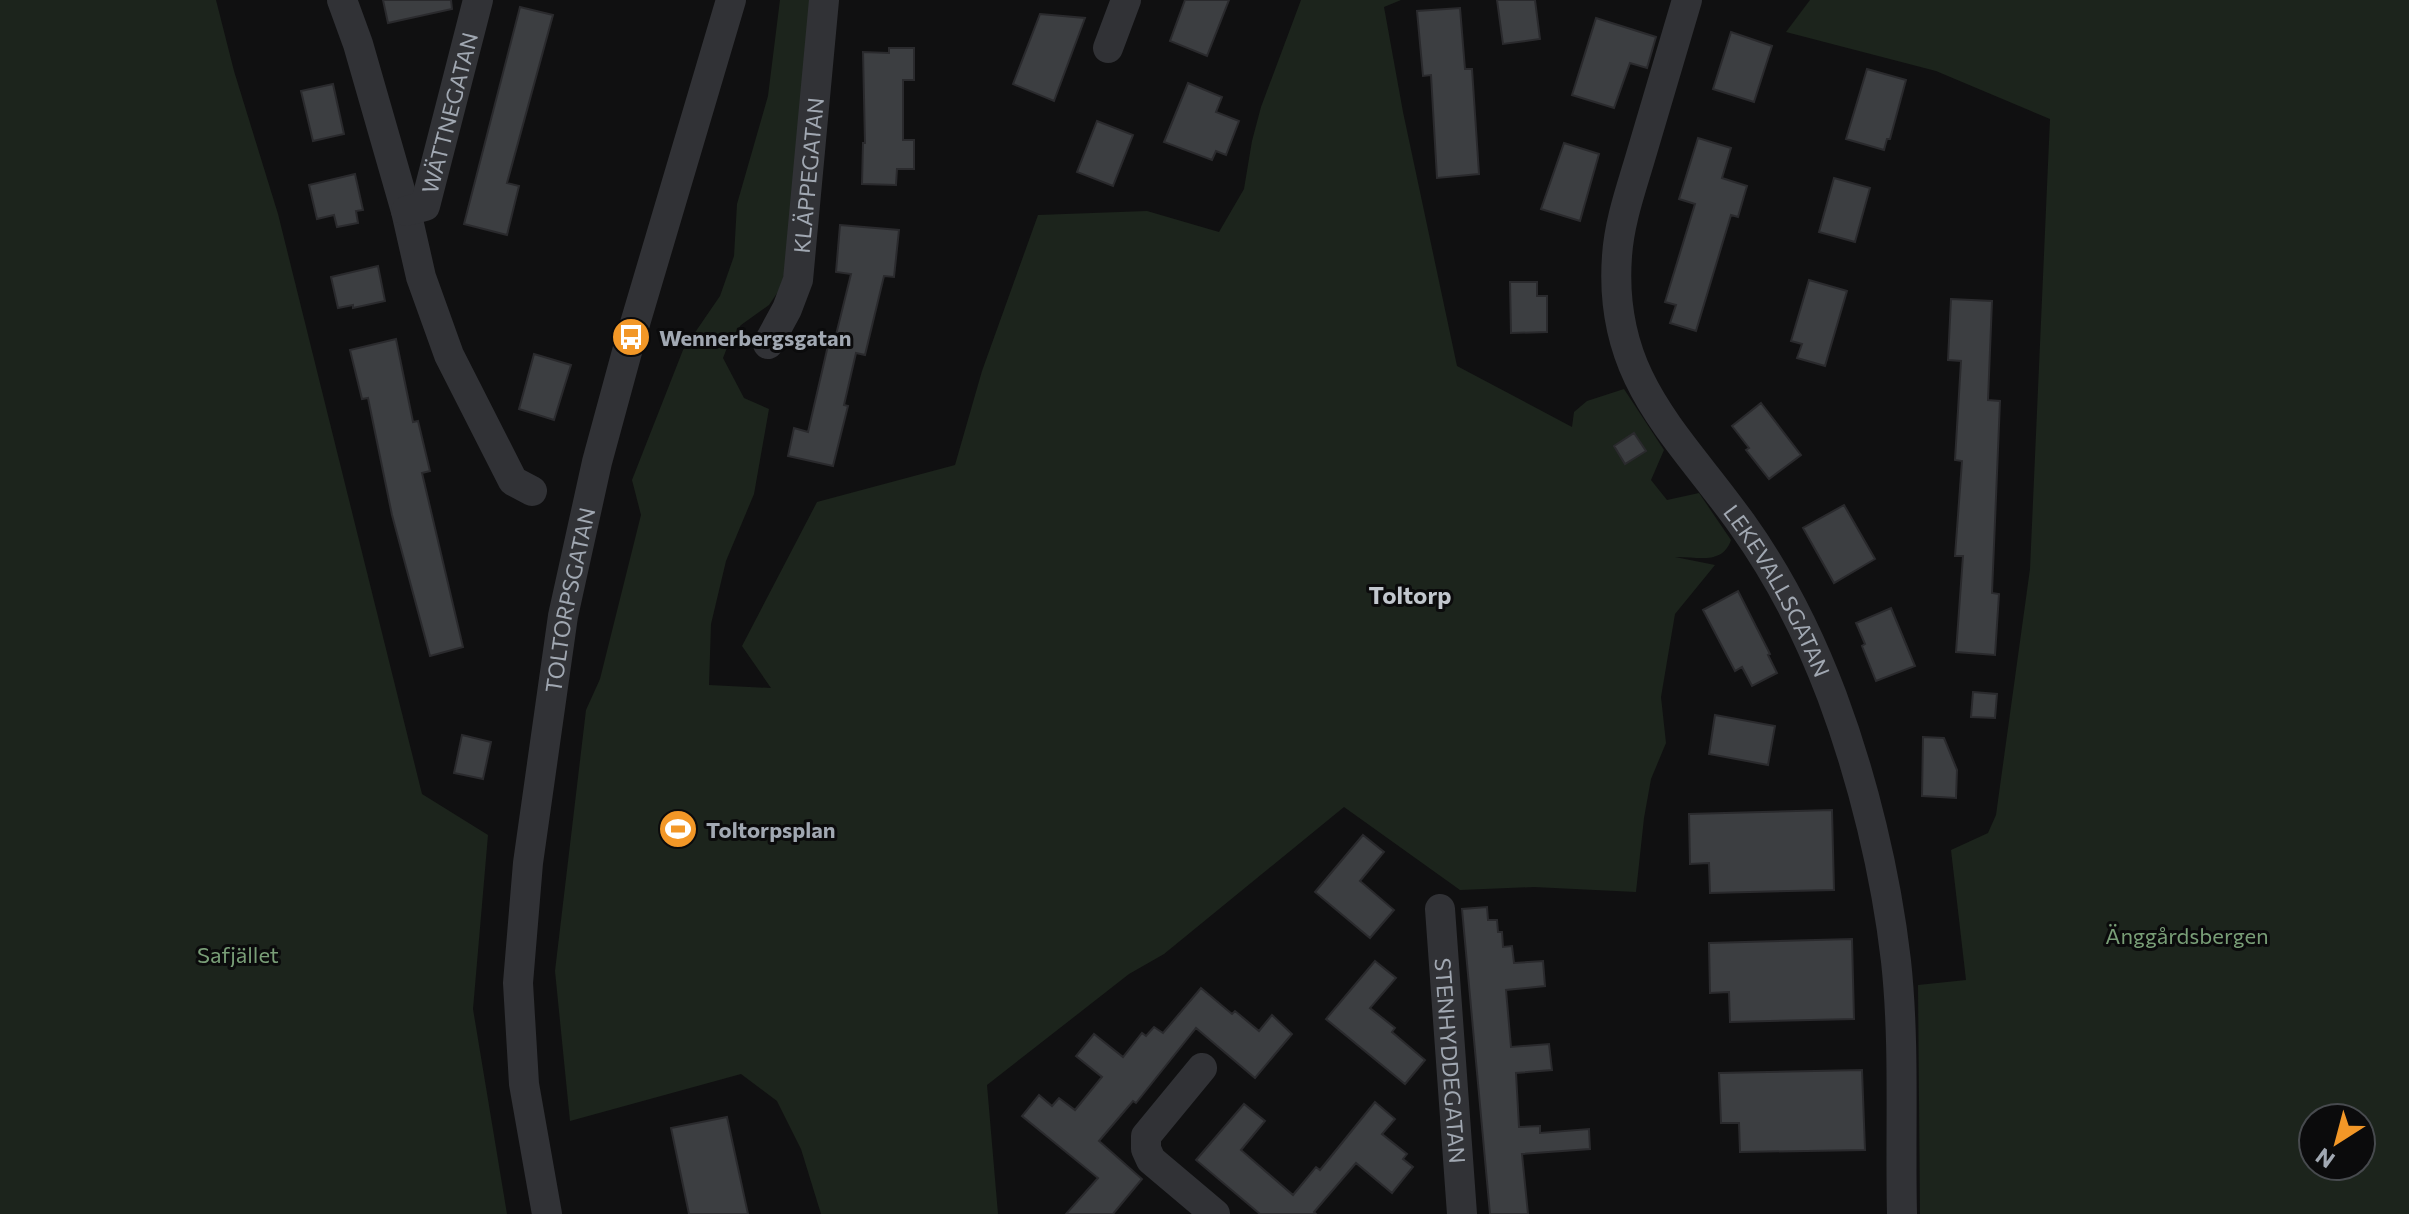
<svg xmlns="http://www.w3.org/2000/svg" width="2409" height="1214" viewBox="0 0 2409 1214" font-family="Commissioner,sans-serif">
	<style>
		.green { fill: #1c241c; fill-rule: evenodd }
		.building { fill: #3c3e41; stroke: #2a2a2d; stroke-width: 2 }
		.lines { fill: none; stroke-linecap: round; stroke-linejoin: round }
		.minor { stroke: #313236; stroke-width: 30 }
		.labels { text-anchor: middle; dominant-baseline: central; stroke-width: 6; stroke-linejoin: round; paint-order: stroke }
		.street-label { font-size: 22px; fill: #a1a8b2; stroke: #0b0b0c }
		.poi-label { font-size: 22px; font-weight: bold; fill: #a1a8b2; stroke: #0b0b0c; text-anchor: start }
		.park-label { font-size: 22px; fill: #799e77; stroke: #0b0b0c }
		.neighbourhood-label { font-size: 24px; font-weight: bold; fill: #c2c7ce; stroke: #0b0b0c }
	</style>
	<rect width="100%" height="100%" fill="#101011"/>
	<!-- green -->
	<path class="green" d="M0,0H216L234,71L278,214L422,794L488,835L473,1009L507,1214H0Z
		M780,0H812L787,258L782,286L769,305L741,325L730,340L723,358L744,398L769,409L754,494L726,561L711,624L709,685L771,688L742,646L817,502L955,465L982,371L1038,215L1147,211L1219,232L1244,189L1252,141L1261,107L1301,0H1401L1384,7L1403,112L1457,366L1572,427L1574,412L1587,401L1624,389L1664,450L1651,480L1667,500L1699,493L1731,540C1722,566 1696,556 1675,557L1715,565L1675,614L1661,697L1666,743L1651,779L1644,818L1636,892L1534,887L1460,890L1344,807L1164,954L1129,974L987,1085L998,1214H821L801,1149L777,1101L741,1074L570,1121L555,971L586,710L600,679L641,515L632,480L683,350L720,296L734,256L737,204L768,96Z
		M1810,0H2409V1214H1920L1918,985L1966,980L1951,850L1988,833L1996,815L2030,569L2050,119L1936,71L1786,32ZM2313,1118H2361V1166H2313Z"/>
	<!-- building -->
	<path class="building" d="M383,0H451L452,9L388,23Z
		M1185,0H1229L1207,56L1170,41Z
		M1497,0H1535L1540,39L1503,44Z
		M520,7L553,15L507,183L519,186L507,235L464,224Z
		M1460,8L1465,69H1472L1479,174L1437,178L1431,75L1423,76L1417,11Z
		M1040,14L1085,18L1054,101L1013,84Z
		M1596,18L1656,37L1647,68L1630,63L1614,108L1572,95Z
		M1731,32L1772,46L1754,102L1713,89Z
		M889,48H914V80H903V140H914V169H897L896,185L862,184L863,143H865L863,52L889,53Z
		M1867,69L1906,80L1890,139H1887L1884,150L1846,139Z
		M1188,83L1222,97L1216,112L1239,121L1226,155L1216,151L1212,160L1164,142Z
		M333,84L344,134L313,141L301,91Z
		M1097,121L1133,135L1113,186L1077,172Z
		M1698,138L1731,148L1722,178L1747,186L1738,217L1731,215L1696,331L1670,323L1676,305L1665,302L1695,204L1679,199Z
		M1564,143L1599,154L1580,221L1541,209Z
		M355,174L363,210L356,211L358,223L337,227L334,215L317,219L309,185Z
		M1834,178L1870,188L1855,242L1819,232Z
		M840,225L899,230L894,277L884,276L865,355L856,353L844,405L848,406L833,466L788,456L794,428L808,432L829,341L834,343L851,274L836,272Z
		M378,266L385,301L353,308V305L338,308L331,277Z
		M1809,280L1847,291L1825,366L1797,358L1802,344L1791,341Z
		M1510,282H1537V296H1547V332L1511,333Z
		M1951,299L1992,301L1988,400L2000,401L1992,593L1999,594L1995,655L1956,652L1963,556H1955L1962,461L1955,460L1961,361L1948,360Z
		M396,339L413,422L418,421L430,471L422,473L463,647L430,656L392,515L368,398L362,399L350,350Z
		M534,354L571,365L554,420L519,409Z
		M1761,403L1801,455L1769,479L1746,450L1749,448L1732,426Z
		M1634,433L1646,451L1625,464L1614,446Z
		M1844,505L1875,559L1834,583L1803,528Z
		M1738,591L1770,654L1768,655L1777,673L1752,686L1742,667L1735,671L1703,610Z
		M1891,608L1915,666L1876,681L1862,646L1865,644L1856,623Z
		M1973,692L1997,694L1995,718L1971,717Z
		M1715,715L1775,726L1768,765L1709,754Z
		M462,735L491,742L483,779L454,773Z
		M1923,737L1944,738L1957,770L1956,798L1922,796Z
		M1832,810L1834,890L1710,893L1709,863L1690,864L1689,814Z
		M1363,835L1384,852L1360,881L1394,910L1370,938L1315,892Z
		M1487,907L1488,920H1497L1498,932H1502L1503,947L1512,946L1514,963L1543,961L1545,986L1506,990L1511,1047L1549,1044L1552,1070L1516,1073L1519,1127L1540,1126V1133L1589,1129L1590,1149L1522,1154L1528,1214H1490L1462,909Z
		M1852,939L1854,1019L1730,1022L1729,992L1710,993L1709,943Z
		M1375,961L1396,978L1370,1008L1395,1028L1392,1032L1425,1060L1405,1084L1326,1019Z
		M1201,988L1232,1014L1235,1011L1259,1031L1272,1015L1292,1034L1255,1078L1196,1028L1136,1103L1133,1101L1099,1141L1142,1179L1113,1214H1066L1098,1178L1022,1116L1039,1095L1052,1106L1059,1098L1075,1110L1102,1077L1076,1056L1094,1034L1123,1057L1142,1033L1146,1036L1154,1027L1163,1033Z
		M1862,1070L1865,1150L1740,1152L1739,1123H1721L1719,1073Z
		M1375,1102L1395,1119L1382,1134L1407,1154L1403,1159L1413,1167L1392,1193L1356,1163L1314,1212L1316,1214H1260L1196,1160L1244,1104L1265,1121L1241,1150L1293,1195L1316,1167L1320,1170Z
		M727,1117L748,1214H689L671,1128Z"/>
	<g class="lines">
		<!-- minor -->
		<g class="minor">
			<path d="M342,0L358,44L406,211L421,277L449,355L513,481L532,491"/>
			<path id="s1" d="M1687,0C1671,54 1655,108 1639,162C1630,192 1619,224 1617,256C1608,379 1678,434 1742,524C1780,577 1809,635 1832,696C1863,779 1886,874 1896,961C1905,1044 1900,1130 1902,1214"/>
			<path d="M1108,48L1126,0"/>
			<path id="s2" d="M406,211L425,206L478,0"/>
			<path id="s3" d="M768,344L787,309L798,280L824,0"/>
			<path id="s4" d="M1440,909L1462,1214"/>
			<path d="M1202,1068L1146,1136V1149L1151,1160L1215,1214"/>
			<path id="s5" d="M547,1214L524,1084L518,983L528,863L563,616L597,462L631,337L731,0"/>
		</g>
	</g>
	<!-- icons -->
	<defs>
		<symbol id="bus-disc" viewBox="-11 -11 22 22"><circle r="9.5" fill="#f29727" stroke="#0b0b0c"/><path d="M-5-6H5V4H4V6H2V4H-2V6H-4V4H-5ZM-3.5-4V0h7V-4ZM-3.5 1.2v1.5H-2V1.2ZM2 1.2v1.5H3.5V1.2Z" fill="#fff"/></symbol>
		<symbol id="stadium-disc" viewBox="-11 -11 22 22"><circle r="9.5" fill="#f29727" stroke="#0b0b0c"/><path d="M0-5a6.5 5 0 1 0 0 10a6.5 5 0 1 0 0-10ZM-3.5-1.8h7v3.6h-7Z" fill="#fff"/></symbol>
	</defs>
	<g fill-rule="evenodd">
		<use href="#bus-disc" x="609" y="315" width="44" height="44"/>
		<use href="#stadium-disc" x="656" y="807" width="44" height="44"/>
	</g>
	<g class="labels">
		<!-- street labels -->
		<g class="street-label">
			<text stroke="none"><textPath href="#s2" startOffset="116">WÄTTNEGATAN</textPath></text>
			<text stroke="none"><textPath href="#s3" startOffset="176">KLÄPPEGATAN</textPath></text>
			<text stroke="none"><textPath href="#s1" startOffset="646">LEKEVALLSGATAN</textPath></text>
			<text stroke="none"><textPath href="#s5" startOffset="620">TOLTORPSGATAN</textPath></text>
			<text stroke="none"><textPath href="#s4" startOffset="152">STENHYDDEGATAN</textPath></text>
		</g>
		<!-- poi labels -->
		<g class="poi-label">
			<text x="659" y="337">Wennerbergsgatan</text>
			<text x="706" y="829">Toltorpsplan</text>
		</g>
		<!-- park labels -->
		<g class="park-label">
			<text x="2187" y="935">Änggårdsbergen</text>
			<text x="238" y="954">Safjället</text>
		</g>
		<!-- neighbourhood labels -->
		<g class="neighbourhood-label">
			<text x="1410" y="594">Toltorp</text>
		</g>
	</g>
	<!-- north arrow -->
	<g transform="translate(2337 1142) rotate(216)"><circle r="38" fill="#0b0b0c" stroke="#474a4e" stroke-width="2"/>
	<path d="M0-6L14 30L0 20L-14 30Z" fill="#f29727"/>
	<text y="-12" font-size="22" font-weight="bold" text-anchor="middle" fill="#a1a8b2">N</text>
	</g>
</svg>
